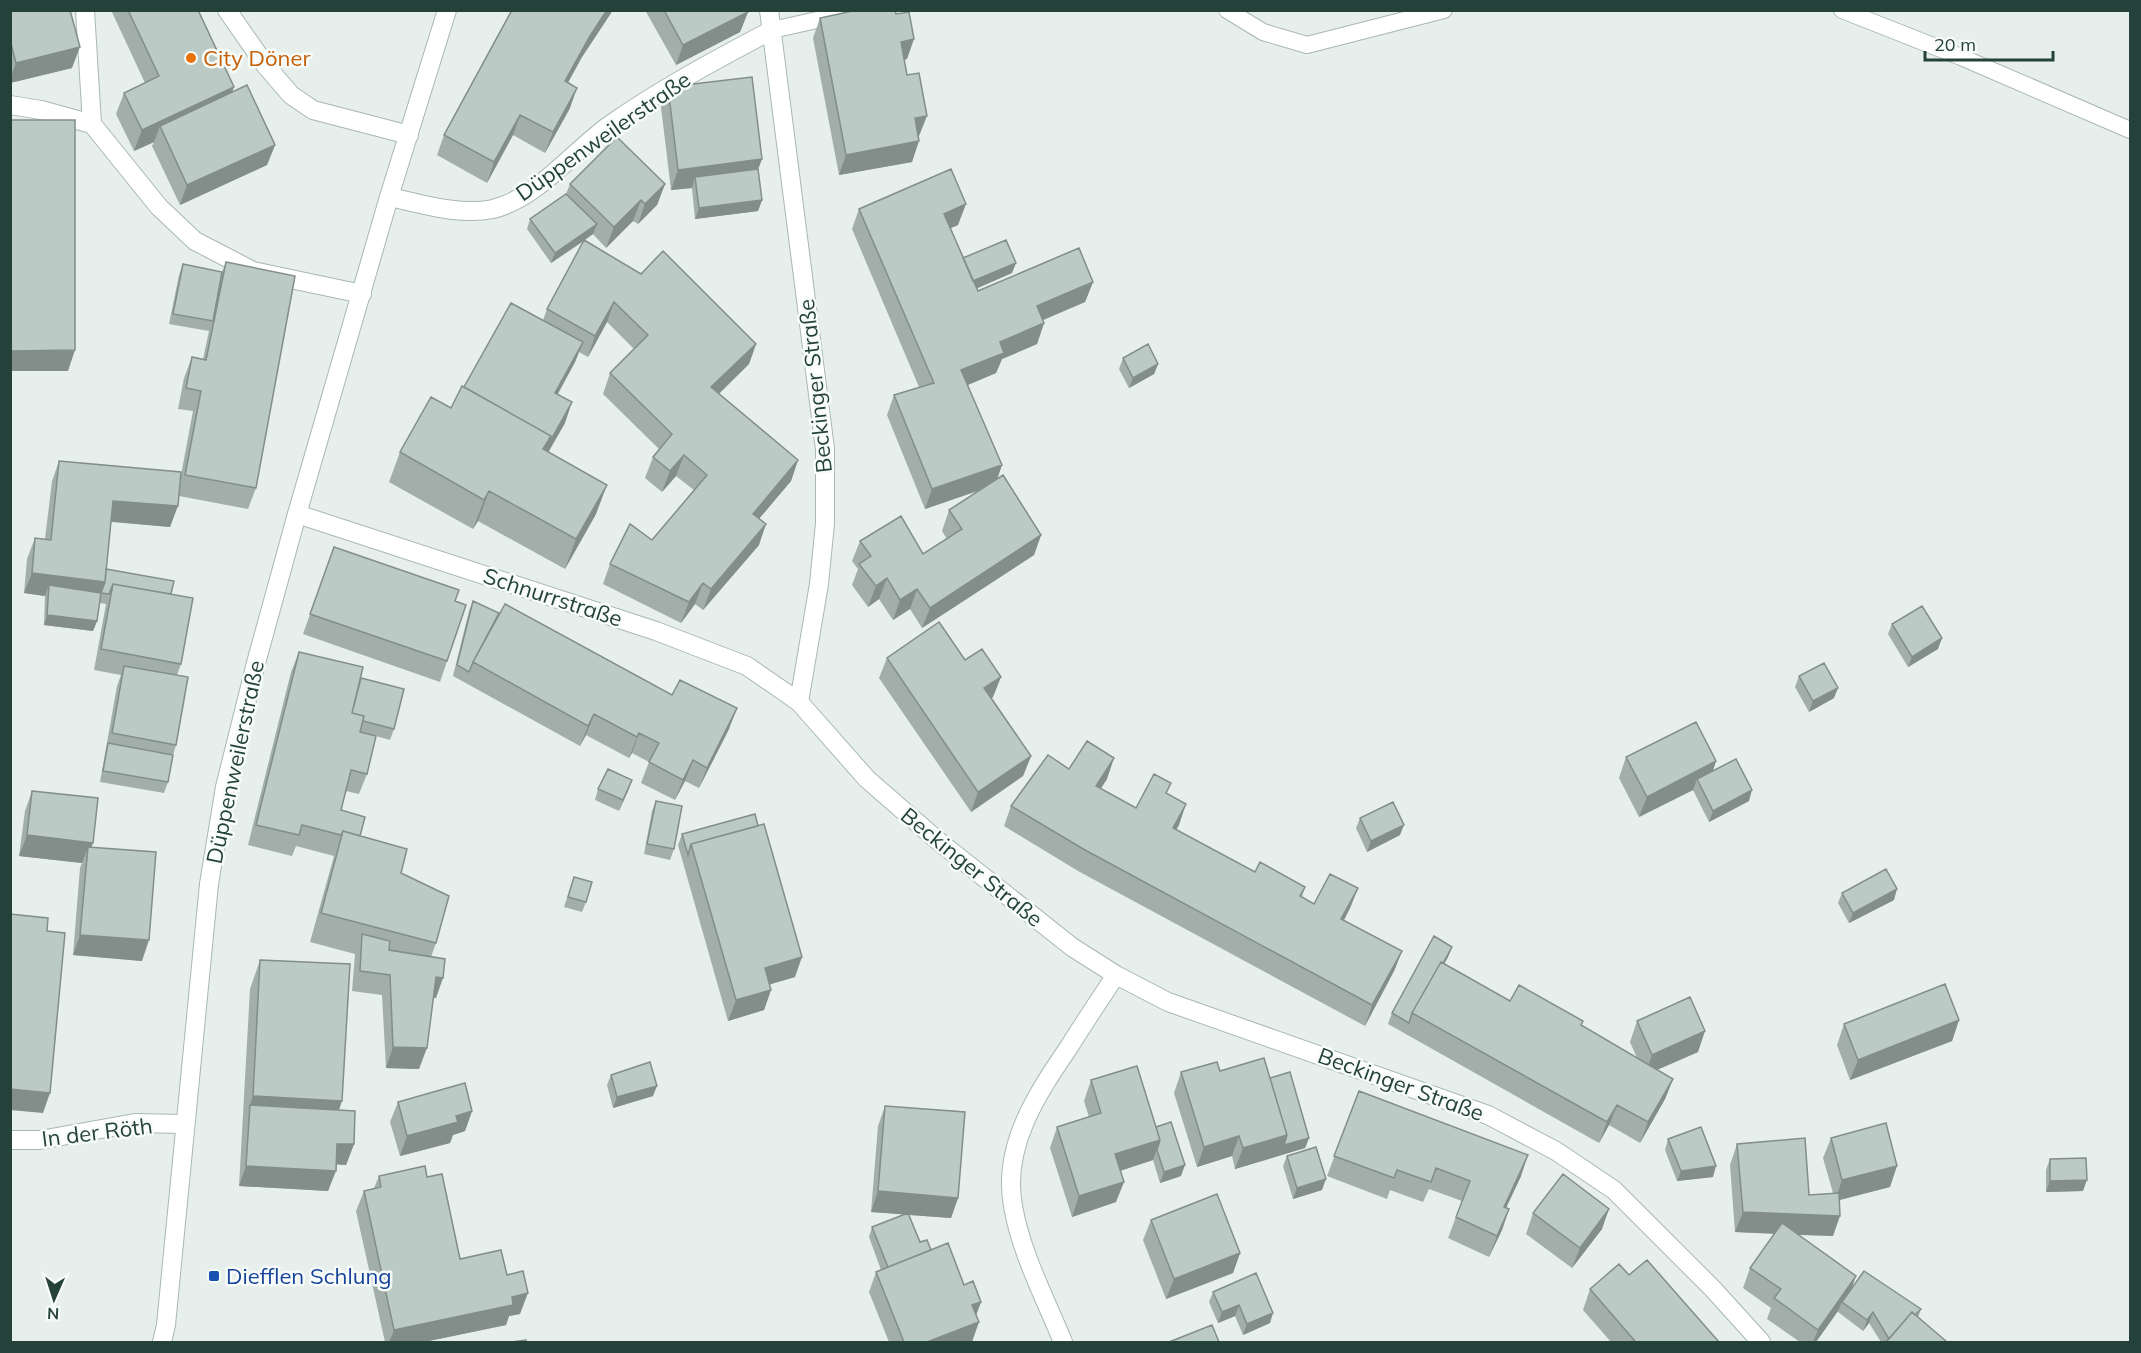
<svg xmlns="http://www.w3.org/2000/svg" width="2141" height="1353" viewBox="0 0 2141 1353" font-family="Mulish,sans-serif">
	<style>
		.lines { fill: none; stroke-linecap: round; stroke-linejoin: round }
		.service-casing { stroke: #a8b8b2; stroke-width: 18 }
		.minor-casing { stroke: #a8b8b2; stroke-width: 20 }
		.tertiary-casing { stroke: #a8b8b2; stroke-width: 20 }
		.service { stroke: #fff; stroke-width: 16 }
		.minor { stroke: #fff; stroke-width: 18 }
		.tertiary { stroke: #fff; stroke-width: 18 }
		.wall { fill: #a1aea9 }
		.shaded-wall { fill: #838d89 }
		.building { fill: #bbcac4; stroke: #838d89; stroke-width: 1.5 }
		.food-dot { fill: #e8710a; stroke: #f7fbf9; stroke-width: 2 }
		.transit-dot { fill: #1a4fb4; stroke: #f7fbf9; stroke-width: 2 }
		.labels { text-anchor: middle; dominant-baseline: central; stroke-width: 5; stroke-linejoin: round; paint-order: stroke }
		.food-label { font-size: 22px; fill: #c56008; stroke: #f7fbf9; text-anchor: start }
		.street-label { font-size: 22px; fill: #24423a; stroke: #f7fbf9 }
		.transit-label { font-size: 22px; fill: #164399; stroke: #f7fbf9; text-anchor: start }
	</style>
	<rect width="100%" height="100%" fill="#e6efeb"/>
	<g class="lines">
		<defs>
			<path id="service" d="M1227,10L1263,32L1307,45L1444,10
				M1842,10L1961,57L2130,130
				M772,30L862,10"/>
			<path id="minor" d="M85,10L92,124
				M227,10L266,66L291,95L313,110L409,135
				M769,10L825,449V523L819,584L799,702
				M10,105L41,110L92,124L159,207L195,241L253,271L362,294
				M389,197C423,204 459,216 493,209C538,198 574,150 611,124C663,88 717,59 772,30
				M297,514L656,631L747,666L799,702L867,779L937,840L1072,947L1116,975L1168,1002L1488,1115L1556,1151L1614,1190L1713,1289L1761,1342
				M10,1140H40L135,1123L184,1124
				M1063,1342C1045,1298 1021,1253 1013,1206C1002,1146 1037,1094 1069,1047C1084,1023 1100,999 1116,975"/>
			<path id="tertiary" d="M162,1342L166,1325L209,884L225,787L256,663L297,514L389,197L447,10"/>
		</defs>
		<!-- service casing -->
		<use href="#service" class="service-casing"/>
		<!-- minor casing -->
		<use href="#minor" class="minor-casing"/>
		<!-- tertiary casing -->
		<use href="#tertiary" class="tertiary-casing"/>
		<!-- service -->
		<use href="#service" class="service"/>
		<!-- minor -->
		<use href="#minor" class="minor"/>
		<!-- tertiary -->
		<use href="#tertiary" class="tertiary"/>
	</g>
	<!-- wall -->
	<path class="wall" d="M10,10L72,68L10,83Z
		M111,10H198L232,92L275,145L267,165L180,205L152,146L154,142L134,151L116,114L124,93L145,83Z
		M512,10H613L582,57L568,82L570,108L545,153L513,135L487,183L437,155L444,135Z
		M645,10H747L748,12L740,32L676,65Z
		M820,18L907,59L904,60L919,136L912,162L839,175L813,38Z
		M668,87L762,159L758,169L762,200L758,211L695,219L692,188L671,190L661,107Z
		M570,184H665L657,205L638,224L633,221L606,248L593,234L585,240L756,344L749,364L719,394L798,460L791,481L759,519V545L703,610L695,604L681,623L603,584L610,564L652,540L694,490L676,476L662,492L645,478L653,457L659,449L603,394L610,373L634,349L607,322L588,357L579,352L575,362L558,394L565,423L548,452L596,514L565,569L478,521L473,529L389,482L400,452L451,408L464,387L543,320L547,309L584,241L551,263L527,229L530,219L566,194Z
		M859,209L958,225L951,228L963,258L1012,273L976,289L978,291L1093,282L1085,302L1043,320L1044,323L1037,344L1002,359L996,373L967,385L1002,465L997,479L1041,535L1034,555L922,628L910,609L893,620L879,599L868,607L852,585L858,569L852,561L860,541L923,554L947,539L942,531L949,510L980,490L925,509L887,415L894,395L919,387L852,229Z
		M226,262L256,488L248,509L179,496L170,527L111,522L106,569L171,594L181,664L177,675L176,745L173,755L168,782L164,793L100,782L117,686L121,675L94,670L106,604L100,603L97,621L93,631L44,625L45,596L24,593L27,559L35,538L45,539L52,481L59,461L179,486L193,411L178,409L184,378L192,357L203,359L209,331L169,324L179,275L183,264L222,272Z
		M1123,358L1158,364L1154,374L1129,388L1119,369Z
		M334,547L466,605L440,682L303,634Z
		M473,601L729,729L699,788L685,781L675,800L641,783L649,762L632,753L629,758L586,735L580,746L453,676L469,611Z
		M1892,624L1938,649L1908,667L1888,634Z
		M299,652L361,678L394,729L390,740L376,736L367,774L359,794L346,791L341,810L360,836L401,873L436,943L431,957L436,998H433L419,1069L386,1068L382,995L352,991L355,954L310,942L334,856L296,846L292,856L248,845L291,672Z
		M887,658L965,660L993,697L992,698L1031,756L1023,776L971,812L879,678Z
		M1799,676L1834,698L1809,712L1795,687Z
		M1626,757L1716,761L1713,771L1749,801L1709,822L1693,790L1639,817L1619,778Z
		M1107,779L1100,789L1136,808L1168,794L1179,825L1176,829L1255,872L1305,887L1302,897L1314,904L1358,888L1350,908L1344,920L1402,951L1394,971L1365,1026L1078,871L1004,826L1011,806Z
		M632,780L619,811L595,800L598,789Z
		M32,791L91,847L142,961L73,955L80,868L82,863L19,856L25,811Z
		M656,801L674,849L670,860L644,854L652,811Z
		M755,814L795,977L770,984L771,990L764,1010L728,1021L678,845L682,834Z
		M1360,818L1400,835L1367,852L1356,828Z
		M574,877L586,902L582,912L564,907Z
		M1842,893L1894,900L1849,923L1838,903Z
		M1452,947L1448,957L1444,964L1510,1001L1583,1021L1581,1026L1637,1058L1630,1042L1637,1021L1698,1052L1657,1070L1673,1079L1665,1099L1640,1143L1609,1125L1599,1143L1388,1024L1392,1013Z
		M260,960L339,1110L354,1144L346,1165L336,1164L328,1191L239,1186L250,989Z
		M1959,1020L1952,1041L1850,1080L1837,1045L1844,1024Z
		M1220,1071L1270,1078L1309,1138L1305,1148L1235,1169L1232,1156L1197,1167L1174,1093L1181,1072Z
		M611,1075L653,1096L613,1108L607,1085Z
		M1091,1080L1156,1127L1181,1176L1160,1183L1153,1160L1120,1171L1116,1202L1072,1217L1050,1148L1057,1127L1089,1117L1084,1101Z
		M1359,1091L1521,1176L1506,1208L1509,1209L1502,1230L1489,1257L1448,1238L1462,1201L1429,1189L1423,1202L1390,1190L1387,1199L1327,1176Z
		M398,1102L472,1111L465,1131L453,1135L450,1143L400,1156L390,1122Z
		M885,1106L958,1198L951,1218L909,1215L920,1242L931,1250L981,1302L976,1315L972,1342H889L869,1292L876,1272L881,1270L869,1237L872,1227L904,1214L871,1212L878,1126Z
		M1831,1138L1890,1187L1840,1200L1833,1236L1799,1235L1853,1287L1921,1309L1918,1318L1947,1342H1881L1869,1323L1863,1331L1838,1312V1311L1816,1342H1800L1767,1319L1771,1308L1743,1288L1750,1268L1774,1234L1735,1232L1730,1165L1737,1144L1809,1195L1833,1193L1823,1158Z
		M1668,1139L1713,1177L1677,1181L1665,1150Z
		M1287,1156L1322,1190L1293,1199L1283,1166Z
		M2050,1159L2083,1191L2046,1192V1170Z
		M379,1176L427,1177L460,1259L507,1275L520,1314L509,1316L506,1325L424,1342H385L356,1211L364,1191L374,1188Z
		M1533,1213L1602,1229L1572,1268L1526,1234Z
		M1151,1220L1240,1253L1233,1273L1166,1299L1143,1240Z
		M1256,1273L1270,1323L1243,1335L1235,1316L1218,1323L1209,1302L1213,1292Z
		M1629,1275L1719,1342H1611L1583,1310L1590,1289Z"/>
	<!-- shaded-wall -->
	<path class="shaded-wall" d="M607,10H613L582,57L558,101L565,81L590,36Z
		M748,12L740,32L676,65L683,45Z
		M914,39L907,59L893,62L901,42Z
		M80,47L72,68L10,83V80L16,63Z
		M234,87L227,107L160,126L154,142L134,151L142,130Z
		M577,88L570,108L545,153L553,132Z
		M520,115L513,135L487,183L494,162Z
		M927,116L919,136L908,139L915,118Z
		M919,141L912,162L839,175L846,155Z
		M275,145L267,165L180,205L187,185Z
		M762,159L754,180L695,177L692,188L671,190L678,170Z
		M665,184L657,205L638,224L645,204Z
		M641,200L633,221L606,248L614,227Z
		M762,200L758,211L695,219L699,208Z
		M966,204L958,225L937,234L944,214Z
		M597,224L593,234L551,263L555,253Z
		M1016,263L1012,273L963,294L967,284Z
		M1093,282L1085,302L1029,326L1037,306Z
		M614,302L607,322L588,357L595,336Z
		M1044,323L1037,344L1002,359L996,373L954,391L961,370L1000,342Z
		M583,342L575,362L547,413L555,393Z
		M756,344L749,364L704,408L711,387Z
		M75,350L68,371H10V351Z
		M1158,364L1154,374L1129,388L1133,378Z
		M572,402L565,423L533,479L543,449Z
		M684,455L676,476L662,492L670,471Z
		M798,460L791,481L746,534L753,514Z
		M1002,465L995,485L925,509L932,489Z
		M607,485L596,514L565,569L576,539Z
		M489,491L478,521L473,529L484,500Z
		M113,501L178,506L170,527L106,521Z
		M766,524L759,545L703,610L711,589Z
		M1041,535L1034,555L922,628L930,608Z
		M32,573L105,582L97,603L49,585L45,596L24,593Z
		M887,578L879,599L868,607L876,586Z
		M703,583L695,604L681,623L689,602Z
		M917,589L910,609L893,620L900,600Z
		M47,615L97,621L93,631L44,625Z
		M1942,638L1938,649L1908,667L1912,657Z
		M1001,677L993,697L977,708L984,688Z
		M1838,688L1834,698L1809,712L1813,701Z
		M737,708L729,729L699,788L707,768Z
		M594,714L586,735L580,746L588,726Z
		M639,733L632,753L629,758L637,737Z
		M1031,756L1023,776L971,812L978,792Z
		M1114,758L1107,779L1089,807L1096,786Z
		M693,760L685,781L675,800L683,780Z
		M1716,761L1709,782L1697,779L1693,790L1639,817L1647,797Z
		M632,780L628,791L619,811L623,800Z
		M1752,790L1749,801L1709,822L1713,811Z
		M1186,804L1179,825L1166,848L1173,828Z
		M1404,825L1400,835L1367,852L1371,841Z
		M27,835L93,843L87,859L88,847L82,863L19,856Z
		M1358,888L1350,908L1334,939L1341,919Z
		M1897,889L1894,900L1849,923L1853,913Z
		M80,935L149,940L142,961L73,955Z
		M1452,947L1448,957L1416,1015Z
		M1402,951L1394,971L1365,1026L1372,1005Z
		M802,957L795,977L758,988L765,968Z
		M436,977L443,978L436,998H429Z
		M771,990L764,1010L728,1021L736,1000Z
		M1959,1020L1952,1041L1850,1080L1858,1060Z
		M1705,1031L1698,1052L1645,1075L1652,1055Z
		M393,1047L427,1048L419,1069L386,1068Z
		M1673,1079L1665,1099L1640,1143L1648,1122Z
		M657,1086L653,1096L613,1108L617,1097Z
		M10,1089L50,1093L43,1113L10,1110Z
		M253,1096L342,1101L332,1131L250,1105Z
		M1617,1105L1609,1125L1599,1143L1607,1122Z
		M472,1111L465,1131L453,1135L450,1143L400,1156L407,1136L456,1116Z
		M1287,1135L1309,1138L1305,1148L1235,1169L1243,1148Z
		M1239,1136L1232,1156L1197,1167L1204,1147Z
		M1160,1140L1153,1160L1107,1175L1115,1154Z
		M337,1144H354L346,1165L330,1164Z
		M1528,1155L1521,1176L1497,1227L1504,1207Z
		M1185,1165L1181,1176L1160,1183L1164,1172Z
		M246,1166L336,1171L328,1191L239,1186Z
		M1716,1166L1713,1177L1677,1181L1681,1171Z
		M1897,1166L1890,1187L1835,1201L1842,1180Z
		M1326,1179L1322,1190L1293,1199L1297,1188Z
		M2087,1180L2083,1191L2046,1192L2050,1181Z
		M1124,1182L1116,1202L1072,1217L1079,1196Z
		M878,1191L958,1198L951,1218L871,1212Z
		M1509,1209L1502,1230L1489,1257L1497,1236Z
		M1609,1209L1602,1229L1572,1268L1580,1248Z
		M1743,1212L1840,1216L1833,1236L1735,1232Z
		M1240,1253L1233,1273L1166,1299L1174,1279Z
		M1856,1276L1849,1296L1842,1302L1838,1311L1816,1342H1813L1818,1330Z
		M528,1293L520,1314L509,1316L506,1325L424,1342H389L394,1330L512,1297Z
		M981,1302L973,1323L972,1305Z
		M1239,1305L1235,1316L1218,1323L1222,1312Z
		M1873,1312L1869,1323L1863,1331L1867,1320Z
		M1273,1313L1270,1323L1243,1335L1247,1324Z
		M979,1322L972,1342H927Z"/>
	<!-- building -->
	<path class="building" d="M10,10H70L80,47L16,63L10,40Z
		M128,10H198L234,87L142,130L124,93L159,76Z
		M512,10H607L590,36L565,81L577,88L553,132L520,115L494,162L444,135Z
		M664,10H747L748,12L683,45Z
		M857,10H895L896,14L909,12L914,39L901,42L907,75L919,73L927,116L915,118L919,141L846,155L820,18Z
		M752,77L762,159L678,170L668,87Z
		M247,85L275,145L187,185L160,126Z
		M10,120H75V350L10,351Z
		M617,137L665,184L645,204L641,200L614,227L570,184Z
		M758,169L762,200L699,208L695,177Z
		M951,169L966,204L944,214L978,291L1079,248L1093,282L1037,306L1044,323L1000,342L1004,353L961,370L1002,465L932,489L894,395L934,383L859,209Z
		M566,194L597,224L555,253L530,219Z
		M584,240L641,274L663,251L756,344L711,387L798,460L753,514L766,524L711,589L703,583L689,602L610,564L630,524L652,540L707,475L684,455L670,471L653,457L672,434L610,373L648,335L614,302L595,336L547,309Z
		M1006,240L1016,263L973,281L963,258Z
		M226,262L295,276L256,488L185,475L201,391L186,388L192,357L206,360Z
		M183,264L222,272L213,321L173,314Z
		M511,303L583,342L555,393L572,402L548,445L551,436L464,387Z
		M1148,344L1158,364L1133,378L1123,358Z
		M462,386L551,436L543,449L607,485L576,539L489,491L484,500L400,452L431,397L451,408Z
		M59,461L181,472L178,506L113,501L105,582L32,573L35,538L51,540Z
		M1003,475L1041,535L930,608L917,589L900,600L887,578L876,586L859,564L871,556L860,541L901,516L923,554L962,529L949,510Z
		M334,547L459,590L455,601L466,605L447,661L310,614Z
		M106,569L174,581L171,594L113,584L109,594L101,593L105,582Z
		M113,584L193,598L181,664L101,649Z
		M49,585L101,593L97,621L47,615Z
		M473,601L499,613L473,662L469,672L457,665Z
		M505,604L672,695L680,680L737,708L707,768L693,760L683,780L649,762L659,743L639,733L637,737L594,714L588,726L473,662Z
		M1922,606L1942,638L1912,657L1892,624Z
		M939,622L965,660L982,649L1001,677L984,688L1031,756L978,792L887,658Z
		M299,652L363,667L352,713L364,716L360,732L376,736L367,774L351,770L341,810L365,817L360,836L343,831L341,835L302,825L299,835L256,825Z
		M1824,663L1838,688L1813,701L1799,676Z
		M124,666L188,677L176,745L112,733Z
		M361,678L404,689L394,729L363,721L364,716L352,713Z
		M1696,722L1716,761L1647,797L1626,757Z
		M1087,741L1114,758L1096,786L1136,808L1154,774L1171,783L1166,793L1186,804L1173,828L1255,872L1260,862L1305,887L1300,896L1314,904L1330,874L1358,888L1341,919L1402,951L1372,1005L1085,850L1011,806L1048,755L1069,769Z
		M108,743L173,755L168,782L103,771Z
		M1736,759L1752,790L1713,811L1697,779Z
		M608,769L632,780L623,800L598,789Z
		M32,791L98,798L93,843L27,835Z
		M656,801L682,806L674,849L647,844Z
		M1393,802L1404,825L1371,841L1360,818Z
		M755,814L758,826L691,844L688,855L682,834Z
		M764,824L802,957L765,968L771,990L736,1000L691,844Z
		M343,831L407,849L401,873L449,896L436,943L321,913Z
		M88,847L156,852L149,940L80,935Z
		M1886,869L1897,889L1853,913L1842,893Z
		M574,877L592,882L586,902L568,897Z
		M10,914L48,918L47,931L65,933L50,1093L10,1089Z
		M362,934L390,941L389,950L445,959L443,978L436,977L427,1048L393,1047L390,975L360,971Z
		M1434,936L1452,947L1443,963L1441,962L1412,1013L1409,1023L1392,1013Z
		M260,960L350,964L342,1101L253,1096Z
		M1441,962L1510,1001L1519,985L1583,1021L1581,1025L1673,1079L1648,1122L1617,1105L1607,1122L1412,1013Z
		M1945,984L1959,1020L1858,1060L1844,1024Z
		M1690,997L1705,1031L1652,1055L1637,1021Z
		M1264,1058L1287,1135L1243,1148L1239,1136L1204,1147L1181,1072L1217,1062L1220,1071Z
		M650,1062L657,1086L617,1097L611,1075Z
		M1137,1066L1160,1140L1115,1154L1124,1182L1079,1196L1057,1127L1101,1113L1091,1080Z
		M1290,1072L1309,1138L1284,1145L1287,1135L1270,1078Z
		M465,1083L472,1111L456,1116L458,1122L407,1136L398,1102Z
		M1359,1091L1528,1155L1504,1207L1509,1209L1497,1236L1456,1217L1470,1181L1436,1168L1431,1182L1397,1170L1394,1178L1334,1156Z
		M250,1105L355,1111L354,1144H337L336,1171L246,1166Z
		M885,1106L965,1112L958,1198L878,1191Z
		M1171,1122L1185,1165L1164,1172L1157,1150L1160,1140L1156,1127Z
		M1886,1123L1897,1166L1842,1180L1831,1138Z
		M1701,1127L1716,1166L1681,1171L1668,1139Z
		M1805,1138L1809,1195L1839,1193L1840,1216L1743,1212L1737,1144Z
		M1316,1147L1326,1179L1297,1188L1287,1156Z
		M2086,1158L2087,1180L2050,1181V1159Z
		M425,1166L427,1177L442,1174L460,1259L501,1250L507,1275L523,1271L528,1293L512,1297L513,1305L394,1330L364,1191L381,1187L379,1176Z
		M1563,1174L1609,1209L1580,1248L1533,1213Z
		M1217,1194L1240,1253L1174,1279L1151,1220Z
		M908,1213L920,1242L927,1240L931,1250L888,1267L872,1227Z
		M1782,1223L1856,1276L1818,1330L1774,1298L1781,1289L1750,1268Z
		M948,1243L964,1285L973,1281L981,1302L972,1305L979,1322L927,1342H904L876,1272Z
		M1647,1260L1719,1342H1633L1635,1341L1590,1289L1619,1264L1629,1275Z
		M1864,1271L1921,1309L1915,1315L1912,1312L1889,1339L1873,1312L1867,1320L1842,1302Z
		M1256,1273L1273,1313L1247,1324L1239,1305L1222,1312L1213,1292Z
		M1912,1312L1947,1342H1886Z
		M1212,1325L1219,1342H1169Z
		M526,1340V1342H511Z"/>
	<!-- markers -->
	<circle class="food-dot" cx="191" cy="58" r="6"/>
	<rect class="transit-dot" x="208" y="1270" width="12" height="12" rx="3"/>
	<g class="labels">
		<!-- food labels -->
		<g class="food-label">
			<text x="203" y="58">City Döner</text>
		</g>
		<!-- street labels -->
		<g class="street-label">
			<text transform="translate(603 136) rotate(-35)">Düppenweilerstraße</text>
			<text transform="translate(815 386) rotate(-96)">Beckinger Straße</text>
			<text transform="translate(553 597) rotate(18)">Schnurrstraße</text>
			<text transform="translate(235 762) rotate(-78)">Düppenweilerstraße</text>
			<text transform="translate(972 867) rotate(39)">Beckinger Straße</text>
			<text transform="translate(1401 1084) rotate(20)">Beckinger Straße</text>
			<text transform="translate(97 1132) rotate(-7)">In der Röth</text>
		</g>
		<!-- transit labels -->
		<g class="transit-label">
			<text x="226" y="1276">Diefflen Schlung</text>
		</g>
	</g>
	<!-- border -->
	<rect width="2141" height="1353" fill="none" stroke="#24423a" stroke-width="24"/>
	<!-- north arrow -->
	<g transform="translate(54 1299) rotate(183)" stroke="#f7fbf9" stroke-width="4.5" paint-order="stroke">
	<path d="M0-4.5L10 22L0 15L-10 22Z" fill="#24423a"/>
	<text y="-9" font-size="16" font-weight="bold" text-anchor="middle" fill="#24423a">N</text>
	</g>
	<!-- scale -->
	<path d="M1925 51v9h128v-9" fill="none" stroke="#24423a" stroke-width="3"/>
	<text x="1934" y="51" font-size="18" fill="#24423a" stroke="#f7fbf9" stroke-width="4.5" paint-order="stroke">20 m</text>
</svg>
